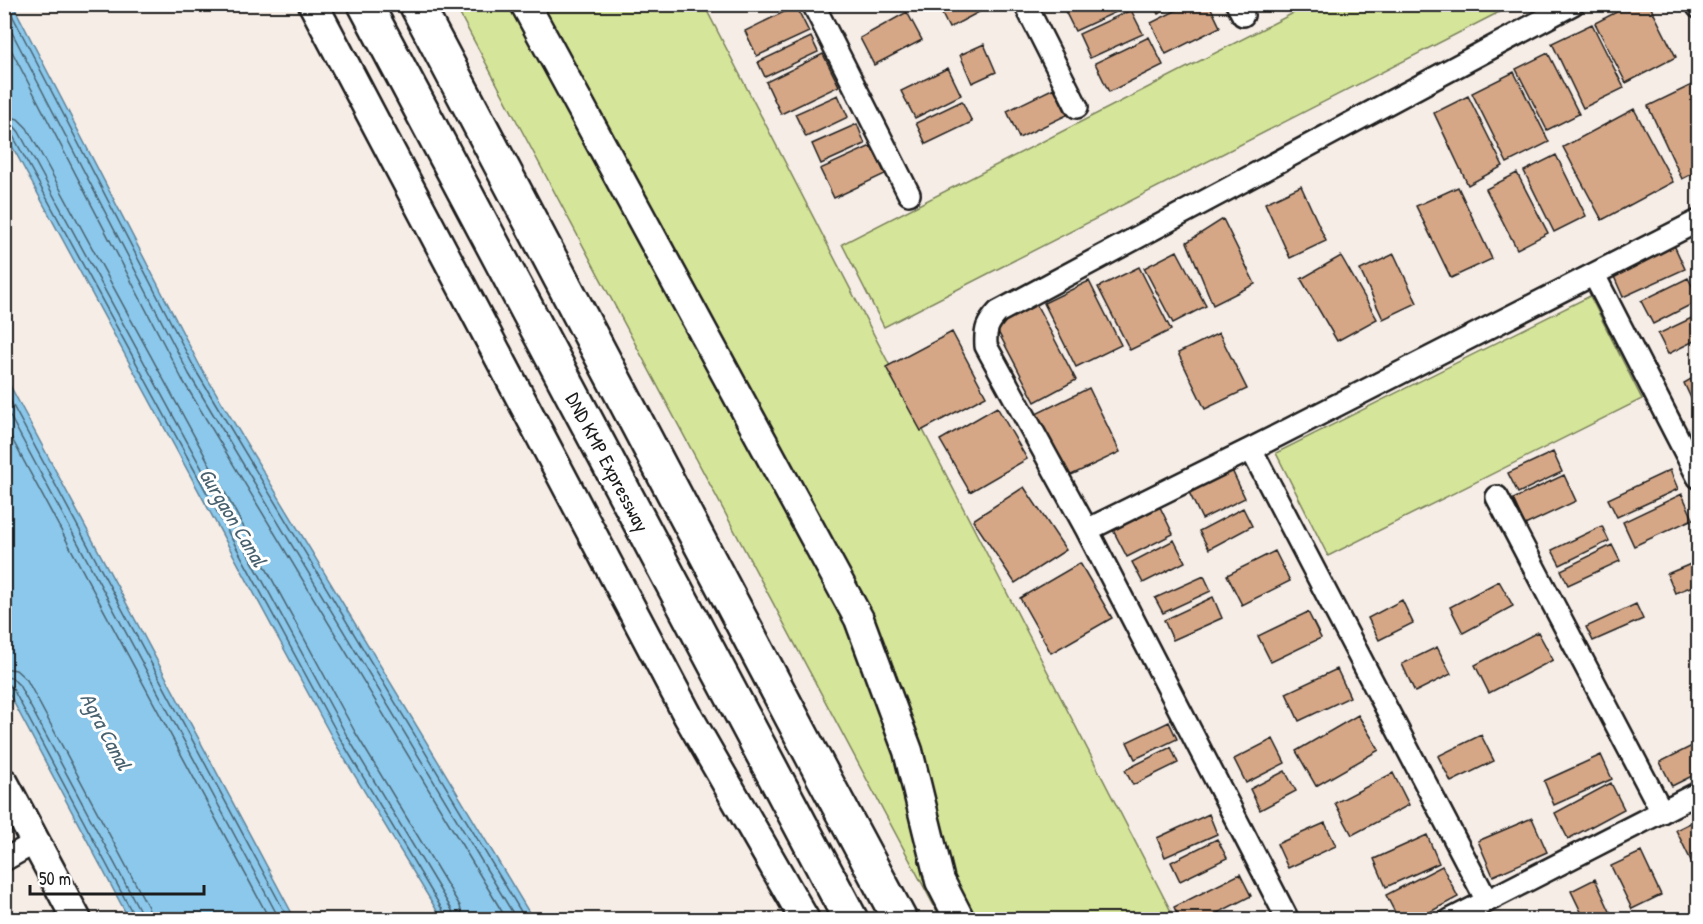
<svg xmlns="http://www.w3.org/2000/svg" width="1703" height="924" viewBox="0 0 1703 924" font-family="'Patrick Hand',sans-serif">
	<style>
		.green { fill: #d5e599; stroke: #78805a; stroke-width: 1.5 }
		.water { fill: #8bc8eb; stroke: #5f8398; stroke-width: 1.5 }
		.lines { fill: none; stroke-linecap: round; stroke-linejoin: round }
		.shore { stroke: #48616f; stroke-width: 1.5 }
		.building { fill: #d5a787; stroke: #1c1c1c; stroke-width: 1.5 }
		.street-casing { stroke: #1c1c1c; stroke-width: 26 }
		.secondary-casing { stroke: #1c1c1c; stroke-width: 33 }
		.highway-casing { stroke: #1c1c1c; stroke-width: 38 }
		.street { stroke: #fff; stroke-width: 21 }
		.secondary { stroke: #fff; stroke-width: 28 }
		.highway { stroke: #fff; stroke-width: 33 }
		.labels { text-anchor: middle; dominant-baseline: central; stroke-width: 6; stroke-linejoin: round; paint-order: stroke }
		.street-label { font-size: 20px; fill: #1c1c1c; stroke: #fff }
		.water-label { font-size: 21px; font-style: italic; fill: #48616f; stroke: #fff }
	</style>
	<rect width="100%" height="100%" fill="#f7ede7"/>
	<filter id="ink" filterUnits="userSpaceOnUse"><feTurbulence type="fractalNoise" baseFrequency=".0167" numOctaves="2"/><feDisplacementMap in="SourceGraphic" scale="12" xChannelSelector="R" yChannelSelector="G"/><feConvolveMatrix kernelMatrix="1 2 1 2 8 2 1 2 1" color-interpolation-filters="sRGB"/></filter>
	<g filter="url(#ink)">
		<!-- green -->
		<path class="green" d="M455,5H704L1175,919H941Z
			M1309,5H1513L884,327L842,244Z
			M1590,296L1642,399L1328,556L1276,453Z"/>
		<!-- water -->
		<path class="water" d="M4,5H13L201,368L533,919H442L335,743L5,133Z
			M5,376L295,919H129L5,686Z"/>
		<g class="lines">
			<!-- shore -->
			<path class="shore" d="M8,4L9,9L196,371L526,920
				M4,17L189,374L517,920
				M4,36L182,379L507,920
				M4,115L18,119L27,128L355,732L460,906L463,920
				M4,124L14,126L19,132L347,736L452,910L454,920
				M4,132H9L13,136L341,740L445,914L446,920
				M4,389L289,920
				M4,405L280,920
				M4,424L270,920
				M4,668L16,670L27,680L148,907L151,920
				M4,677L12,678L19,685L140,911L141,920
				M4,685H9L13,689L133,914L134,920"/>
		</g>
		<!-- building -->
		<path class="building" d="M937,4H994L949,28Z
			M1078,4H1128L1129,6L1075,31L1065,11Z
			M1153,4H1178L1158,14Z
			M1189,4H1209L1220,27L1166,54L1151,23Z
			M1632,4H1649L1676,57L1626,83L1595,23Z
			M796,6L809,32L757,56L745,31Z
			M1131,10L1143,34L1090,58L1079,34Z
			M907,12L922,40L874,65L860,38Z
			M1592,24L1624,88L1583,108L1552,43Z
			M811,37L818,52L765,77L758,62Z
			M1149,37L1163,65L1109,92L1095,63Z
			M984,44L996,72L972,83L960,55Z
			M1548,53L1579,114L1547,130L1516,69Z
			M823,54L839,86L781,114L766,82Z
			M948,68L961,95L915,118L901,91Z
			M1514,72L1549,142L1507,163L1472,93Z
			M1698,82V171L1682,179L1648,106Z
			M1054,88L1067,115L1019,138L1007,111Z
			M838,95L848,117L806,137L795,114Z
			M1468,96L1503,166L1468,185L1434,113Z
			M962,101L972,122L926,144L916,123Z
			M1634,109L1673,182L1602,220L1563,147Z
			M857,124L865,144L821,164L812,144Z
			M871,146L885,174L834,198L820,169Z
			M1556,155L1586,216L1554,232L1524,171Z
			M1517,173L1548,233L1517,249L1486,189Z
			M1301,186L1326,241L1290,258L1265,203Z
			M1458,187L1492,259L1451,278L1416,206Z
			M1223,219L1255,284L1213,305L1187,242Z
			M1674,245L1685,269L1623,297L1612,272Z
			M1177,251L1206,306L1173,323L1144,268Z
			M1394,254L1417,303L1383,319L1360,270Z
			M1341,256L1377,319L1337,341L1301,279Z
			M1139,267L1171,330L1130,350L1098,287Z
			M1688,278L1698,297V301L1653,324L1641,301Z
			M1089,281L1121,345L1076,367L1044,303Z
			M1035,302L1076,380L1035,402L994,324Z
			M1698,315V339L1668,354L1658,334Z
			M952,332L986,396L921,431L886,367Z
			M1219,333L1247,389L1205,409L1178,353Z
			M1698,375V408L1696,409L1684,383Z
			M1089,388L1120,452L1065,478L1034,415Z
			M997,407L1027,459L970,492L940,440Z
			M1553,452L1562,472L1518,493L1508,473Z
			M1230,466L1245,498L1202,519L1187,488Z
			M1670,470L1678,489L1617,517L1608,499Z
			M1564,475L1576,501L1525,525L1513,499Z
			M1024,487L1066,550L1015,583L973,520Z
			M1682,494L1693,519L1634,546L1623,522Z
			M1160,507L1173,534L1127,557L1113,530Z
			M1243,508L1252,526L1209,549L1199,531Z
			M1602,526L1609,541L1560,565L1552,550Z
			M1174,540L1185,562L1143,583L1132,562Z
			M1612,545L1620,561L1568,585L1561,570Z
			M1275,551L1290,581L1242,605L1227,575Z
			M1698,561V584L1675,593L1667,574Z
			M1080,563L1112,618L1051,653L1020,598Z
			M1204,576L1211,591L1163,613L1155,598Z
			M1499,581L1513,606L1463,633L1450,607Z
			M1213,597L1222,618L1173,640L1164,620Z
			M1402,600L1413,623L1379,640L1368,618Z
			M1636,604L1643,619L1593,641L1586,627Z
			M1308,612L1321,638L1271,662L1258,636Z
			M1538,632L1553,660L1489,693L1475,665Z
			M1437,647L1451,674L1415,692L1402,664Z
			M1337,669L1350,697L1299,721L1286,693Z
			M1358,715L1379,750L1316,786L1296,751Z
			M1169,722L1177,739L1135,759L1127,742Z
			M1481,735L1494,761L1451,782L1438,756Z
			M1273,739L1285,763L1246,783L1234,759Z
			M1698,743V773L1672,786L1660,762Z
			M1171,747L1178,763L1133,785L1125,770Z
			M1601,755L1612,779L1554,805L1544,781Z
			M1285,771L1296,791L1260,810L1250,789Z
			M1393,773L1409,805L1352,835L1335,803Z
			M1611,783L1624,809L1568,839L1555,813Z
			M1209,814L1217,834L1165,857L1157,838Z
			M1532,818L1547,852L1493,876L1478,841Z
			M1698,819V875L1676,830Z
			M1325,823L1336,846L1288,868L1277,844Z
			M1427,835L1439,863L1386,887L1374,859Z
			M1217,839L1227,858L1180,881L1171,862Z
			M1641,852L1661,895L1632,909L1611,866Z
			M1442,866L1458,897L1415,920H1399L1386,895Z
			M1240,874L1251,896L1204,920H1180L1174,907Z
			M1595,879L1614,920H1585L1571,891Z"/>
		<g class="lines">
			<defs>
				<path id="street" d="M813,4L909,194
					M1025,4L1077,107
					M1237,4L1243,15
					M1697,4L1698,7
					M1594,275L1698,477
					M1251,449L1487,901
					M1497,497L1662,812
					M1087,530L1251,449L1698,221
					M4,860L36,842
					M1288,920L1087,530L986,346C985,329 987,324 998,312L1573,4
					M1450,920L1698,793"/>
				<path id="secondary" d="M313,4L688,716L805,920
					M525,4L859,619L908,751L940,881L960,920
					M4,783L77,920"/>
				<path id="highway" d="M365,4L851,920
					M416,4L824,778L900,920"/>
			</defs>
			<!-- street casing -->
			<use href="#street" class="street-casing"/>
			<!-- secondary casing -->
			<use href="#secondary" class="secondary-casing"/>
			<!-- highway casing -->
			<use href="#highway" class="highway-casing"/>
			<!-- street -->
			<use href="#street" class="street"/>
			<!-- secondary -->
			<use href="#secondary" class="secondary"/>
			<!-- highway -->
			<use href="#highway" class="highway"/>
		</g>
	</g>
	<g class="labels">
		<!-- street labels -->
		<g class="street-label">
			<text transform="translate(608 462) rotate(62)">DND KMP Expressway</text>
		</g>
		<!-- water labels -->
		<g class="water-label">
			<text transform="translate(233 517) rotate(59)">Gurgaon Canal</text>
			<text transform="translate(106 731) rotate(62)">Agra Canal</text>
		</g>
	</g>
	<!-- margin -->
	<rect width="1703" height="924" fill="none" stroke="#fff" stroke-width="24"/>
	<rect x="12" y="12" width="1679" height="900" fill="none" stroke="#1c1c1c" stroke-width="2" filter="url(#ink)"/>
	<!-- scale -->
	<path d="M30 885v9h174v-9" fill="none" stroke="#1c1c1c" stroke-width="3"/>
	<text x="39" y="885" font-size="18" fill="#1c1c1c" stroke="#ffffff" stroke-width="4.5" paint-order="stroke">50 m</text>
</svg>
